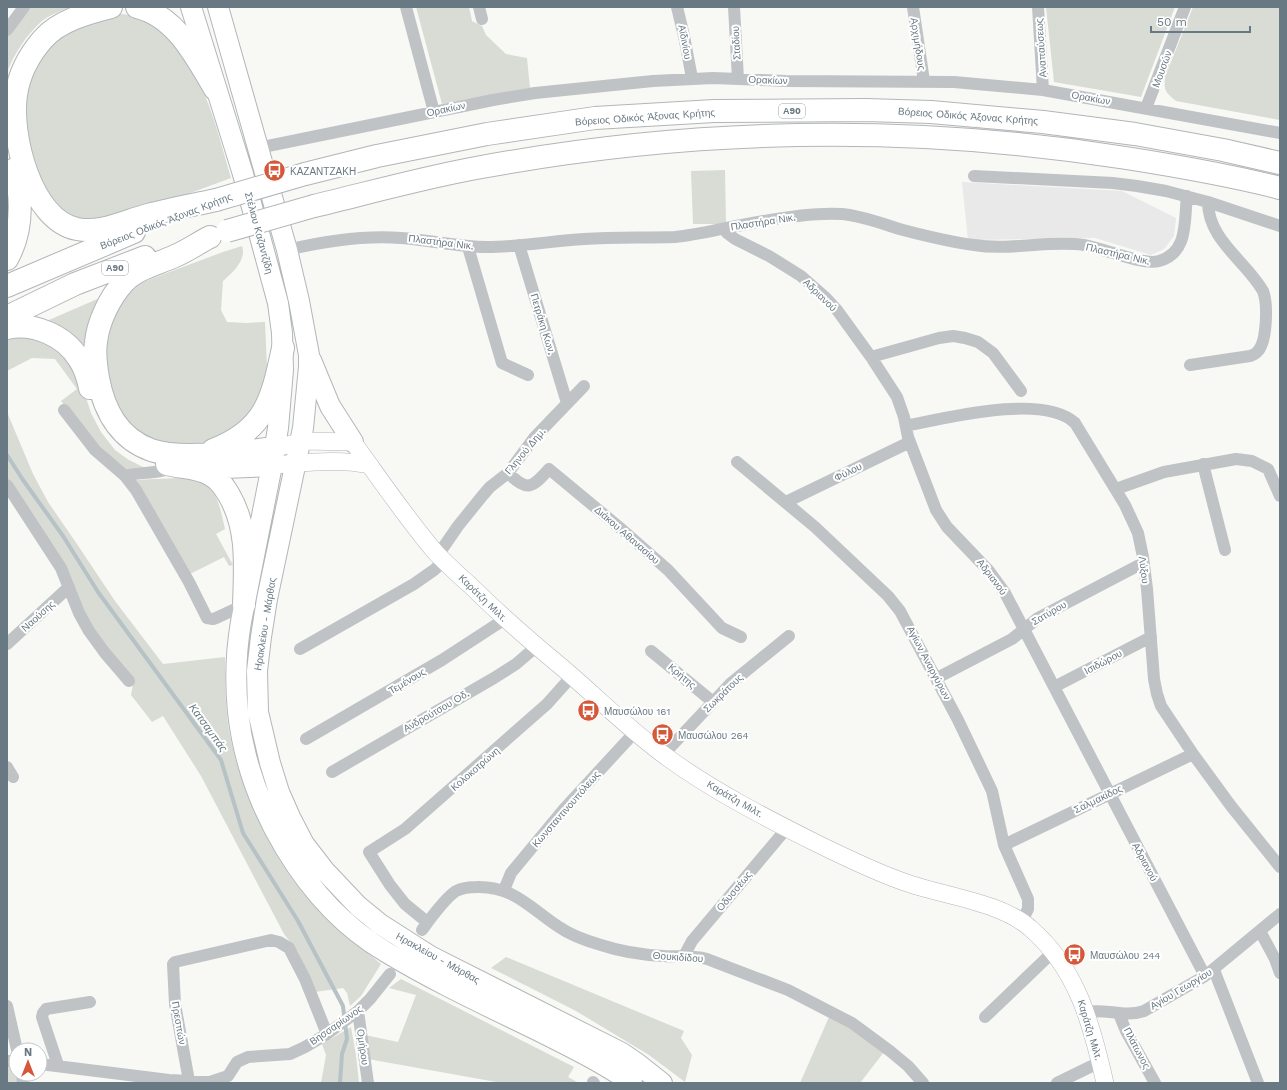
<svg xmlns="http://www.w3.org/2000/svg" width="1287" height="1090" viewBox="0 0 1287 1090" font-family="'Work Sans',sans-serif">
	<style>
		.built { fill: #e8e9e8 }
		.green { fill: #d8dcd5 }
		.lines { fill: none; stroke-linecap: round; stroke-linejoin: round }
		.stream { stroke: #b6c2c5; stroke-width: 4 }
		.secondary-casing { stroke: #b1b7bb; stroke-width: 18 }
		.primary-casing { stroke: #b2b7ba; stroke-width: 22 }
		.highway-casing { stroke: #b2b6b9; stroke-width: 24 }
		.street { stroke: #bfc3c6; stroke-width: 12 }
		.secondary { stroke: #fff; stroke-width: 17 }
		.primary { stroke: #fff; stroke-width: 20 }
		.highway { stroke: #fff; stroke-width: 22 }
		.highway-bridge-casing { stroke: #b2b6b9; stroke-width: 24; stroke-linecap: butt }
		.highway-bridge { stroke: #fff; stroke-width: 22 }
		.labels { text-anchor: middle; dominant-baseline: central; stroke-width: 4; stroke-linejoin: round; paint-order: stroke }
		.shield { fill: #fff; stroke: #96a1a8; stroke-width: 1 }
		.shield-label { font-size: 9px; font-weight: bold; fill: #697983 }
		.street-label { font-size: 10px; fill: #697983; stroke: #fff }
		.poi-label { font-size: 10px; fill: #697983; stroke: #fff; text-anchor: start }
		.water-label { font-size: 11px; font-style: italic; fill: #65797f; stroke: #fff }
	</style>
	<rect width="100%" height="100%" fill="#f8f8f5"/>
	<!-- built -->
	<path class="built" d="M962,182L1122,191L1176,218L1174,236L1164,249L1151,255L1095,238L968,240Z"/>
	<!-- green -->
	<path class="green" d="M29,7H70C61,11 50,15 42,21C27,34 14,54 7,72V36Z
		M416,7H469L472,21L482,26L486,35L506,54L527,58L530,88L442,104Z
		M1046,7H1175L1141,97L1054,82Z
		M1193,7H1280V120L1176,101C1165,92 1164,91 1165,77Z
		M113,14C127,14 142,15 154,23C159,26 163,32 167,36C206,76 216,127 231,178L150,208L83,221L56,209L30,163L24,102L35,64L58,37Z
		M725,170L726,224H693L691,171Z
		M242,246C247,260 232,273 223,281L221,310L227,322L246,323L265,322L267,368L265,390L243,423L212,441L192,445L184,446L139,439L110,401L104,339L121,298L140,283L223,252Z
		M102,297L89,360L42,323Z
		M27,336L56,347L78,373L91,413L101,432L115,450L129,460L147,469L127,471L84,432L61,401L77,389L55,359L32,358L7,371V340Z
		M7,412L33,474L48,502L79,547L115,601L163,664L225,657C225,682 225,710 230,735C241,792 273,862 313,904C334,926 358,945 381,964L361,996L350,1006L347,993L343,988L315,992L298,952L284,934L201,776L163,716L152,722L131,695L133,684L102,645L7,480Z
		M178,478C217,482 217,495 225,529L216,534L233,565L229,566L224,557L188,575L169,536L134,480Z
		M506,957L684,1031L681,1038L692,1055L685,1082L649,1055L576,1011L491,968Z
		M401,979L574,1067L568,1077L579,1083H502L368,1059L365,1035L398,1042L416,995L389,988Z
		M829,1017L852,1029L884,1052L860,1083H800Z
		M351,1027L356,1055L359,1083H321L326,1055L322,1044Z
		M7,1066L13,1068L16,1072L18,1083H7Z"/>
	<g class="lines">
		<!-- stream -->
		<path class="stream" d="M7,455L23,480L63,536L98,592L221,760L243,833L298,921L343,1006L347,1039L342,1054L340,1083"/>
		<defs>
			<path id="secondary" d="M275,448L304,441L353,442C380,479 406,518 436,553C447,564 458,575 470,585C498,613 528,639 558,664C595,695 629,730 668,758C715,792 768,819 820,845C849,859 879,874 910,884C946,896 1002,903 1030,928C1077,968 1092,1025 1105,1083
				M272,465C305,463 338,458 370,465"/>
			<path id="primary" d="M191,7L243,174L278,303L282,333L283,370L278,428L272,465L241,622C236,651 235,682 238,712C248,804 305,904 386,952C437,983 492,1008 545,1034C575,1049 605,1064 632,1083
				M218,7L287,250L299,301L309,355V367L303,428L267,599L261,637L257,671L258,712L270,763L279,792L290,817L304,844L324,870L358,906L380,924L430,956L622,1053L638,1064L662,1083
				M311,360L330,406L353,442"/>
			<path id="highway" d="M111,7C88,13 60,20 43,39C29,55 19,74 16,95C10,135 31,220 77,229C101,234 125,221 148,215C170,209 193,205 216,200
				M137,7C176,16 196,57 215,89
				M305,174L377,156L487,134L595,118L714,111L866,110L931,112L1043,122L1135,134L1223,150L1280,163
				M314,206C368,193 422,178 476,168C691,128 911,124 1126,158C1177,166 1229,175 1280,188
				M210,237C198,243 187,251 175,256C158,264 137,268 124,282C110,297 98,322 96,342C94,354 96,366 98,378C104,410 118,438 151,450C179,460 245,452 275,448
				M7,259C23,231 22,199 15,169
				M7,286L134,232
				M7,317L75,284L145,257
				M7,328C34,322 65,336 79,359C85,368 88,378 90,388
				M213,450C266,430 272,399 283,348
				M167,464C182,468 198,467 211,475C220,480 224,487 229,495C249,529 245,568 244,605
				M224,467L272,465"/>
		</defs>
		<!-- secondary casing -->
		<use href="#secondary" class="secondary-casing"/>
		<!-- primary casing -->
		<use href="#primary" class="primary-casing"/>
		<!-- highway casing -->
		<use href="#highway" class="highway-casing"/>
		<!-- street -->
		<path class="street" d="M406,7L434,112
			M479,7L482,19
			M677,7L684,36L692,78
			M734,7L738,79
			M913,7L924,81
			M1038,7L1043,90
			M7,30L24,7
			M1146,108L1185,7
			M258,148L493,100L535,93L653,81L713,78L786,81L954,82L1043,90L1280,133
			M974,176L1113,183L1137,186L1166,191L1208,202L1280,226
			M725,229L727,233L735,239L769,256L801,276L826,298L837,310L871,357L897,397L904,417L908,437L936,510L947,527L989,571L1005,593L1205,976
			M519,245L567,403
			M468,247L502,363L528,375
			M287,250C325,241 362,235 401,238C430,240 458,247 487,247C519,247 552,241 584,239C614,237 645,238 675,237C698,235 719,229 742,225C772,219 812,212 842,214C863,216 883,224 903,230C926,236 950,242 974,245C1010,251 1048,240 1084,245C1103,248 1143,266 1159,261C1189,253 1184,220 1187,196
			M871,357L939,338L953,336L965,338L978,342L993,353L1021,391
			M1190,365L1250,356C1253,355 1256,354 1258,351C1267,341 1268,304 1263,291C1246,261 1208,240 1208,202
			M64,410L95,450L125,476L136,490L189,582L207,618L213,619L216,618L244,605
			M906,426C946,418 1043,393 1075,423L1125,505L1138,533L1143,557L1147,589L1154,679L1157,694L1161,706L1193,754L1231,806L1280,867
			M737,462L815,527L888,596L900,611L958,720L992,791L1004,845L1028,899V909L1022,921
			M1203,464L1225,550
			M508,473C528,492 532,488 549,469L619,527L668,570L722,628L741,637
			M125,476C141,471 160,475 174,466
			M7,485L61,568L79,613L89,631L105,653L129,681
			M1116,489L1164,472L1236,459L1252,461L1268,469L1280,496
			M786,502L910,442
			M438,555L458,526L483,495L490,487L508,473L534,438L584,386
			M7,644L69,587
			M300,649L414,584L434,570L444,561
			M651,651L713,702
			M937,678L1012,639L1038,618L1143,563
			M1054,687L1151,637
			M306,739L442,660L505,619
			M663,755L730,684L789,636
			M7,767L13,777
			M332,772L494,678L516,664L537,646
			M1004,845L1193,754
			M504,890L511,873L564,809L635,732
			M427,922L405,904L390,885L369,852L405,829L547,704L572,676
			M422,930C430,919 445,898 456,891C462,888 470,887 477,887C514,886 531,909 559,927C572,936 587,941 601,945C622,952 643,955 664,956C679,957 692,955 707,959L788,990L852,1023L890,1051L908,1066L923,1083
			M1260,931L1275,959L1280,973
			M684,956L692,941L787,828
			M1214,970L1258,1083
			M7,1006L17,1050
			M358,1011L368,1083
			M1086,1012C1106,1008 1124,1018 1144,1011L1205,976L1280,914
			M1119,1014L1126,1031L1155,1083
			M985,1017L1053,952
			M7,1061H16
			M40,1064L169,1080L210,1082L228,1076L237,1062L248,1057L290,1054L305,1047L327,1034L358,1011L370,999L390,974
			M58,1065L42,1017L43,1013L46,1009L90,1002
			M22,1074L23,1083
			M189,1081L175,1004L173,964L175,962L271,940L279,942L289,948L305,979L327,1034
			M593,1082L594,1083
			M1057,1083L1100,1062"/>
		<!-- secondary -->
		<use href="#secondary" class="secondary"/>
		<!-- primary -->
		<use href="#primary" class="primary"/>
		<!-- highway -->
		<use href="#highway" class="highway"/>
		<defs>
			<path id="highway-bridge" d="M216,200L305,174
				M227,231L314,206"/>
		</defs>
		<!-- highway-bridge casing -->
		<use href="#highway-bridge" class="highway-bridge-casing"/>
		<!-- highway-bridge -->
		<use href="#highway-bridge" class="highway-bridge"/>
	</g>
	<!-- icons -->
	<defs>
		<symbol id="bus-disc" viewBox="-11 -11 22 22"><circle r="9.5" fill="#d45839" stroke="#fff"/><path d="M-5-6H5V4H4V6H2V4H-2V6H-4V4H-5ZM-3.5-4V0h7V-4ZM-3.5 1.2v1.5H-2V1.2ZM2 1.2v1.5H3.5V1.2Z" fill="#fff"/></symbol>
	</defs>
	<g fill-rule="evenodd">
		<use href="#bus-disc" x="262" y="158" width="25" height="25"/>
		<use href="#bus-disc" x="576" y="698" width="25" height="25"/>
		<use href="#bus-disc" x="650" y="722" width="25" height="25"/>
		<use href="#bus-disc" x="1062" y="942" width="25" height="25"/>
	</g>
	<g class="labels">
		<!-- shield labels -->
		<g class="shield">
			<rect x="779" y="104" width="26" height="14" rx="3"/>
			<rect x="102" y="261" width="26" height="14" rx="3"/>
		</g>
		<g class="shield-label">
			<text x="792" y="111">Α90</text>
			<text x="115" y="268">Α90</text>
		</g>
		<!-- street labels -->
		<g class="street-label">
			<text transform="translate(685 42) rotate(79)">Αϊδινίου</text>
			<text transform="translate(736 43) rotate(-93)">Σταδίου</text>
			<text transform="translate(918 44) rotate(81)">Αρχιμήδους</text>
			<text transform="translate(1041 48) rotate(-94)">Αναπαύσεως</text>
			<text transform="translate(1162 69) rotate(-69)">Μουσών</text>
			<text transform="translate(768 80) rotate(2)">Ορακίων</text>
			<text transform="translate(1091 98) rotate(10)">Ορακίων</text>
			<text transform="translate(446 109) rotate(-12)">Ορακίων</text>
			<text transform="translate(968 116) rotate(4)">Βόρειος Οδικός Άξονας Κρήτης</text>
			<text transform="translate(645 117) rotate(-4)">Βόρειος Οδικός Άξονας Κρήτης</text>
			<text transform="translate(166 221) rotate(-21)">Βόρειος Οδικός Άξονας Κρήτης</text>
			<text transform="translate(763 222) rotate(-9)">Πλαστήρα Νικ.</text>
			<text transform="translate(259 233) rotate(75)">Στέλιου Καζαντζίδη</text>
			<text transform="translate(441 242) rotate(7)">Πλαστήρα Νικ.</text>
			<text transform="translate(1118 254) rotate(13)">Πλαστήρα Νικ.</text>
			<text transform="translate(820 295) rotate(44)">Αδριανού</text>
			<text transform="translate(543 324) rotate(73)">Πετράκη Κων.</text>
			<text transform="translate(525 451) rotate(-50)">Γληνού Δημ.</text>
			<text transform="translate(848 472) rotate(-26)">Φύλου</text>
			<text transform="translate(627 535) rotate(41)">Διάκου Αθανασίου</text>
			<text transform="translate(1144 570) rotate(83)">Λύξου</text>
			<text transform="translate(992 577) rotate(53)">Αδριανού</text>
			<text transform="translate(483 598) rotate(44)">Καράτζη Μιλτ.</text>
			<text transform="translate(1049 613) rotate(-30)">Σατύρου</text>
			<text transform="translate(38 616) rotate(-42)">Ναούσης</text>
			<text transform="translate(265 624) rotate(-81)">Ηρακλείου - Μάρθας</text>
			<text transform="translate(1103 662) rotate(-28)">Ισιδώρου</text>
			<text transform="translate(929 663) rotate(62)">Αγίων Αναργύρων</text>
			<text transform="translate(682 676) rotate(40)">Κρήτης</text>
			<text transform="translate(407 681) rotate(-31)">Τεμένους</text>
			<text transform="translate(723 693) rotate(-44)">Σωκράτους</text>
			<text transform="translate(436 711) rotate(-30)">Ανδρούτσου Οδ.</text>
			<text transform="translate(475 769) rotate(-41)">Κολοκοτρώνη</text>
			<text transform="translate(735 799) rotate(30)">Καράτζη Μιλτ.</text>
			<text transform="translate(1098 799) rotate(-26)">Σαλμακίδος</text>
			<text transform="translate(566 809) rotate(-49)">Κωνσταντινουπόλεως</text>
			<text transform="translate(1145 862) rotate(62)">Αδριανού</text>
			<text transform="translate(734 891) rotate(-50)">Οδυσσέως</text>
			<text transform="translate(678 957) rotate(4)">Θουκιδίδου</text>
			<text transform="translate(438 958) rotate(29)">Ηρακλείου - Μάρθας</text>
			<text transform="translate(1181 989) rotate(-31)">Αγίου Γεωργίου</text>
			<text transform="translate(179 1023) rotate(80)">Πρεσπών</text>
			<text transform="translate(336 1025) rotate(-35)">Βησσαρίωνος</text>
			<text transform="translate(1090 1030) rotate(73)">Καράτζη Μιλτ.</text>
			<text transform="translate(363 1047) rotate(82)">Ομήρου</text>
			<text transform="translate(1137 1048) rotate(62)">Πλάτωνος</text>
		</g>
		<!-- poi labels -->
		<g class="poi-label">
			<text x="290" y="171">ΚΑΖΑΝΤΖΑΚΗ</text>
			<text x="604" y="711">Μαυσώλου 161</text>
			<text x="678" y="735">Μαυσώλου 264</text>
			<text x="1090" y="955">Μαυσώλου 244</text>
		</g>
		<!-- water labels -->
		<g class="water-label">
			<text transform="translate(208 728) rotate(54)">Κατσαμπάς</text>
		</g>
	</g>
	<!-- border -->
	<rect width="1287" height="1090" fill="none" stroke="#697983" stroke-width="16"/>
	<!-- north arrow -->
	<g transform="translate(28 1062)"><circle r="19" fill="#ffffff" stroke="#c3c9cd"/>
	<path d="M0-3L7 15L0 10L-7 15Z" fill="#d45839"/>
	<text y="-6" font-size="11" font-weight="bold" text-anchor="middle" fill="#697983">N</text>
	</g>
	<!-- scale -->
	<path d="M1151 26v6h99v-6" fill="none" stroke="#697983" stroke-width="2"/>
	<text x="1157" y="26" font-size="12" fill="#697983" stroke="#ffffff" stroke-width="3" paint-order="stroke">50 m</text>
</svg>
